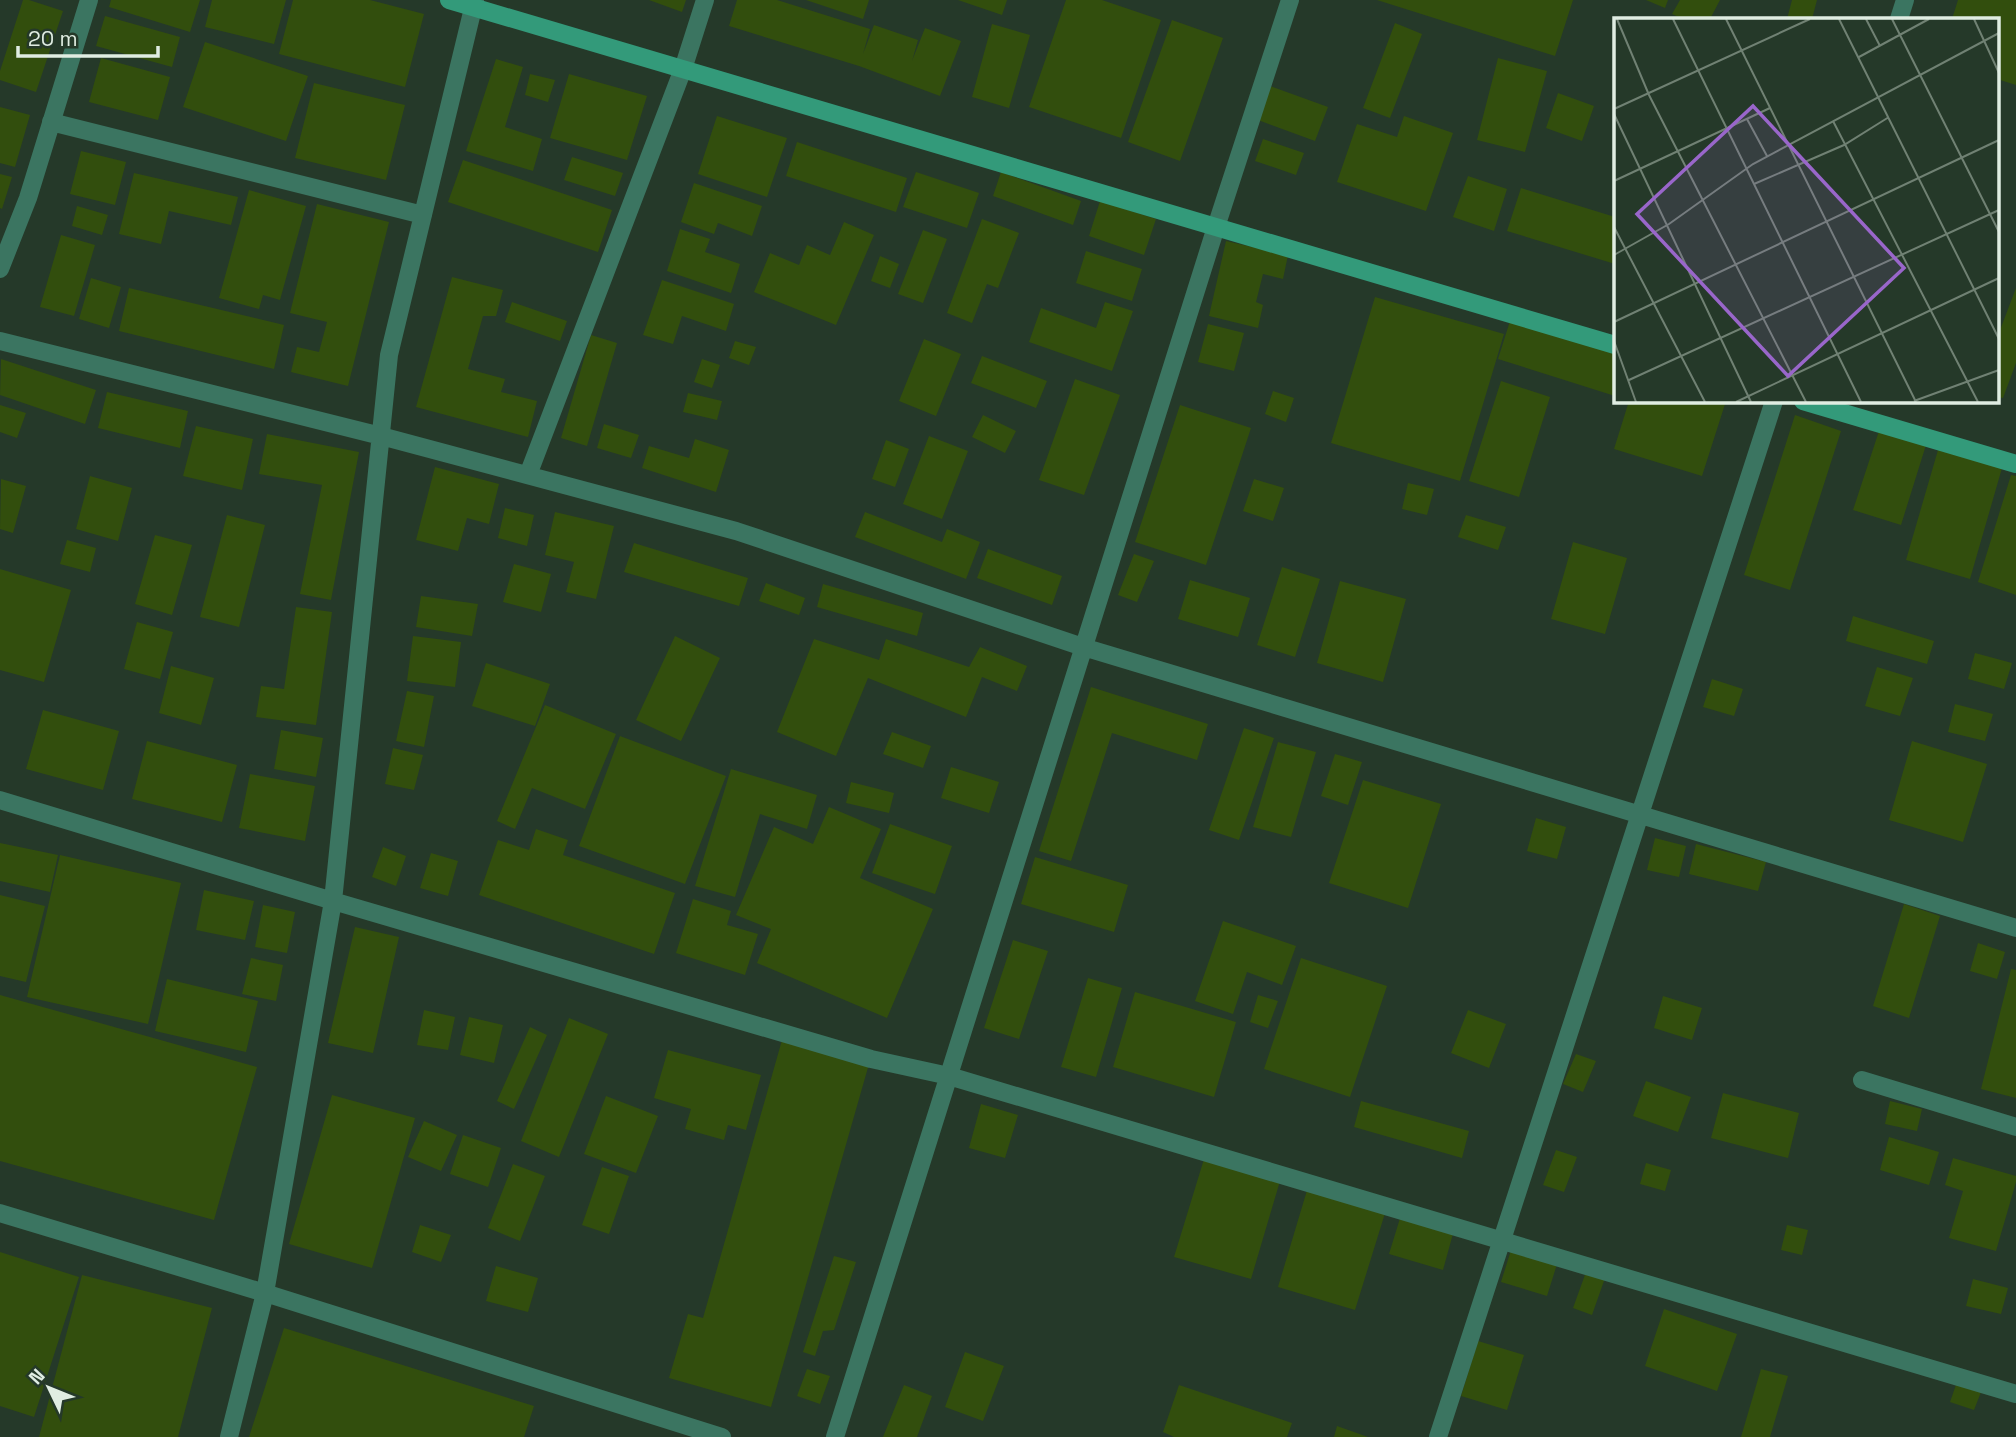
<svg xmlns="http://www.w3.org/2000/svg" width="2016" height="1437" viewBox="0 0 2016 1437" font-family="'Space Grotesk',sans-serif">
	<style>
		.building { fill: #324e0d }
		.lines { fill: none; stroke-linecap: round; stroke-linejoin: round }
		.lane { stroke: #3b7561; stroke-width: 18 }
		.street { stroke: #3b7561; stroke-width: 18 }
		.secondary { stroke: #339a7a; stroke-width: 18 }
		.inset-road { fill: none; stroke: #708173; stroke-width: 2 }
		.view { fill: #9966ca; fill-opacity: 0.15; stroke: #9966ca; stroke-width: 3.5 }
		.inset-edge { fill: none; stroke: #e0ede2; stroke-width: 3.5 }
	</style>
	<rect width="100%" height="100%" fill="#253929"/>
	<!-- building -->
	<path class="building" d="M23,0H29L63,11L36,92L0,80V71Z
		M111,0H200L190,32L109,7Z
		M212,0H286L274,44L205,27Z
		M293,0H370L424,14L405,87L279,54Z
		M649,0H686L682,12Z
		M737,0H777L870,29L863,54L874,25L918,40L912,61L925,28L961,41L940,96L859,66L729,26Z
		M806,0H869L863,19Z
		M958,0H1007L1002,15Z
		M1066,0H1102L1161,20L1121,138L1029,107Z
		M1377,0H1573L1555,56Z
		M1646,0H1668L1665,8Z
		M1680,0H1720L1710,19H1683L1672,14Z
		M1792,0H1817L1812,19H1787Z
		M1958,0H2016V85L1997,79V19H1952Z
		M105,16L180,37L172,67L96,46Z
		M1172,20L1223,38L1180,161L1128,142Z
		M1395,23L1422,34L1390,118L1363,108Z
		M992,24L1030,35L1009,108L972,97Z
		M205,42L308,76L286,141L183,107Z
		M101,58L170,77L158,120L89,102Z
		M1498,58L1547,71L1525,152L1477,140Z
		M496,59L523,67L505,127L542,139L533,171L466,151Z
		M530,74L555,80L548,102L525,95Z
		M569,74L647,96L627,160L550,138Z
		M314,83L405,105L386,180L295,158Z
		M1270,86L1328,107L1315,141L1258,120Z
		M1558,93L1594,106L1582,141L1546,128Z
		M0,107L30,115L15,167L0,163Z
		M717,116L787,138L767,197L698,174Z
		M1404,116L1453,133L1426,211L1337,182L1357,124L1397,137Z
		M1263,139L1304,153L1296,175L1255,161Z
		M797,142L907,178L896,212L786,176Z
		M81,151L126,162L115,205L70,194Z
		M572,157L623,173L615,196L564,180Z
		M463,160L612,210L598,252L448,202Z
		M916,172L979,193L967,228L903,207Z
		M1001,172L1081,201L1073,225L993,196Z
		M134,173L238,197L231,225L169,211L161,244L119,234Z
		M0,174L12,177L2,209L0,208Z
		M1468,176L1507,189L1494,231L1453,217Z
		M694,183L762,206L752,236L718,223L714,234L681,222Z
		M1521,188L1615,217V264L1507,231Z
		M249,190L306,206L280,300L263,295L259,309L219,298Z
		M1100,201L1156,219L1144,255L1089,236Z
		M317,204L389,222L348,386L291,372L297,347L319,352L327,322L290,313Z
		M77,206L108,215L102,235L72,226Z
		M982,219L1019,233L998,288L987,284L972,323L947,313Z
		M844,222L874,235L836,325L754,292L770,253L799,265L807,245L830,255Z
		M680,229L710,239L705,252L740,264L731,293L667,271Z
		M923,230L947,239L923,303L898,294Z
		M61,235L95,245L74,316L40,307Z
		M1226,241L1288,255L1283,279L1263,274L1256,302L1263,305L1258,328L1209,316Z
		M1086,251L1142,269L1132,301L1076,283Z
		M880,256L899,264L890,288L871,281Z
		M452,277L503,290L496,316H483L468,369L505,379L501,392L537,401L528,437L416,407Z
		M91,278L121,287L109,328L79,319Z
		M662,280L734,304L726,331L682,316L673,344L643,335Z
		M129,288L284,325L274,369L119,331Z
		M2016,288V363L2003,398L1997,397V338Z
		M1375,297L1504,334L1460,481L1331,443Z
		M512,302L567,321L560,341L505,322Z
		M1105,302L1133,311L1112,371L1029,342L1041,308L1096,328Z
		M1510,321L1615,354V396L1498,359Z
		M1208,324L1244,333L1234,371L1198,362Z
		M591,335L617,343L587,446L561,438Z
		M924,339L961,354L936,416L899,401Z
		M735,341L756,347L749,365L729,358Z
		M982,356L1047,381L1036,408L971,383Z
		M1,359L96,390L85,424L0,395Z
		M702,359L720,365L712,388L694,382Z
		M1075,379L1120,395L1084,495L1039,480Z
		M1501,381L1550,397L1519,497L1469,481Z
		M1273,391L1294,398L1286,422L1265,414Z
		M107,392L188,411L180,448L98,428Z
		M688,393L722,401L717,420L683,412Z
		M1629,401H1726L1702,476L1614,449Z
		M0,405L26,413L17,438L0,432Z
		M1180,405L1251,428L1206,565L1135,542Z
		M983,415L1016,431L1005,453L972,437Z
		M1795,415L1841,431L1790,590L1744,575Z
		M604,424L639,435L631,458L597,448Z
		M196,426L253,439L242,490L183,476Z
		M1879,431L1926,445L1901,525L1853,510Z
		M267,434L359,452L331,600L300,594L322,485L259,474Z
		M929,436L968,451L942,519L903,504Z
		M695,439L729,450L716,492L642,468L649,446L689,458Z
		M886,440L909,449L895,487L872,479Z
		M1938,450L2002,468L1970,579L1906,560Z
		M435,467L499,484L489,524L467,518L458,551L416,540Z
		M2011,475L2016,476V595L1978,582Z
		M90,476L132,488L118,541L76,529Z
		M1,479L26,486L13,533L0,529Z
		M1254,479L1284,488L1273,521L1243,511Z
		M1408,483L1434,489L1427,515L1402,509Z
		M505,508L534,515L527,546L498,538Z
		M555,512L614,526L596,599L566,592L574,562L545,555Z
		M865,512L942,542L947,529L980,542L966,579L855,537Z
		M227,515L265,525L239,627L200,617Z
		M1466,515L1506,527L1498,550L1458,537Z
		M155,535L192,545L172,615L135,604Z
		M67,540L96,548L90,572L60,564Z
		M1573,542L1627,558L1605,634L1551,619Z
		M634,543L748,578L739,606L624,572Z
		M988,549L1062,576L1052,605L977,578Z
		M1134,554L1154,561L1137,602L1118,595Z
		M514,564L551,574L541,612L503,602Z
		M1282,567L1320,579L1295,657L1257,645Z
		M0,569L71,590L44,682L0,670Z
		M1190,580L1250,598L1238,637L1178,619Z
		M1340,581L1406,599L1383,682L1317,663Z
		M766,583L805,598L799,615L759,601Z
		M823,584L923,613L917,636L817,607Z
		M421,596L478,604L472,636L416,627Z
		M296,607L332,612L316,725L256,717L261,686L284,689Z
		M1853,616L1934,641L1927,664L1846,641Z
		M137,622L173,632L160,679L124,669Z
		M413,636L461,642L455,687L407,681Z
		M675,636L720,658L681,741L636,720Z
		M814,639L879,660L886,639L969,667L980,647L1027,666L1017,691L982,677L966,717L868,678L836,756L777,732Z
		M1975,653L2012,663L2004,689L1968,679Z
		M486,663L550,684L535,726L472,706Z
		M171,666L214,678L201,725L159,713Z
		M1877,667L1913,678L1900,716L1865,706Z
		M1712,679L1743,689L1734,716L1703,707Z
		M1091,687L1208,724L1197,760L1112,733L1071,861L1039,851Z
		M407,691L434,696L424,747L396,741Z
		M1955,704L1993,714L1985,741L1948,732Z
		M545,705L616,734L585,809L532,788L515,829L497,821Z
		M43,710L119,731L103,790L26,769Z
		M1244,728L1274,738L1239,840L1209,830Z
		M281,730L323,738L316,777L274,769Z
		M892,732L931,746L923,768L883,754Z
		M620,736L726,776L685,884L579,846Z
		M147,741L237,765L222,822L132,799Z
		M1912,741L1987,764L1963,842L1889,820Z
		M1278,742L1316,752L1291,837L1253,827Z
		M393,748L423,755L414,790L385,784Z
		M1335,754L1362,762L1348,805L1321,796Z
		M951,767L999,782L989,813L941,798Z
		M731,769L817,795L807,829L760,814L735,897L695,886Z
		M250,774L315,786L305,841L239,828Z
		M1363,780L1441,804L1408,908L1329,883Z
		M851,782L894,793L889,813L846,803Z
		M829,807L881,829L860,878L933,909L887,1018L757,963L771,929L736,915L774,827L813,844Z
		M1536,818L1566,827L1557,859L1527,851Z
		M890,824L952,846L935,894L872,873Z
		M536,829L568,840L563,855L675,893L654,954L479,895L498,840L529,850Z
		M1655,838L1686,846L1679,877L1647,870Z
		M0,843L58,855L50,892L0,881Z
		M1696,844L1766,862L1758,891L1689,874Z
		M383,847L406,856L396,886L372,877Z
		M431,853L458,861L448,896L420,888Z
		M60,855L181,883L148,1024L27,997Z
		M1035,857L1128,885L1114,932L1021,904Z
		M204,890L254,901L245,940L196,930Z
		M0,895L45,906L26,982L0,976Z
		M693,899L731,911L727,925L758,934L745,975L676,953Z
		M1904,904L1940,916L1909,1018L1873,1006Z
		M263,905L295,912L287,953L255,947Z
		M1223,921L1296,946L1282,985L1247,972L1233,1014L1195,1001Z
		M355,927L399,937L373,1053L328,1043Z
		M1013,940L1048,951L1019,1039L984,1028Z
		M1978,943L2005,952L1997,979L1970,971Z
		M251,958L283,965L276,1001L242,994Z
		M1301,958L1387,986L1350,1097L1264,1069Z
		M2011,969L2016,970V1098L1981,1089Z
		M1088,978L1122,988L1096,1077L1061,1067Z
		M167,979L258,1001L246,1052L155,1031Z
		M1135,992L1236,1022L1214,1097L1113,1067Z
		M0,995L257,1067L214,1220L0,1161Z
		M1258,995L1278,1001L1268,1028L1250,1022Z
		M1663,996L1702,1008L1692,1040L1654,1028Z
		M424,1010L455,1017L448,1050L417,1045Z
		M1468,1010L1506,1024L1489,1068L1451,1053Z
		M469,1017L503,1025L494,1063L460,1055Z
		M569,1018L608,1034L559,1157L521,1141Z
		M530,1027L547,1035L514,1109L497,1101Z
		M782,1040L869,1064L771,1407L669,1378L688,1314L703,1318Z
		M668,1050L761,1075L746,1130L728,1125L724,1140L685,1129L691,1109L654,1098Z
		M1576,1054L1596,1061L1583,1092L1563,1084Z
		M1646,1081L1691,1097L1678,1132L1633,1116Z
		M1723,1093L1799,1113L1788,1158L1711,1138Z
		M332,1095L415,1118L372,1268L289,1244Z
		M606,1096L658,1116L636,1173L584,1154Z
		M1361,1101L1469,1131L1462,1158L1354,1127Z
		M1890,1101L1922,1109L1917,1131L1885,1124Z
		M981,1104L1018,1115L1005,1158L969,1148Z
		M424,1121L457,1135L441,1171L408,1157Z
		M463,1135L501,1148L488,1187L450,1174Z
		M1889,1137L1939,1152L1929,1185L1880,1170Z
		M1556,1150L1577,1157L1564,1192L1543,1185Z
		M1953,1158L2016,1176V1182L1996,1251L1949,1238L1963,1191L1945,1185Z
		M1204,1159L1280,1181L1251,1279L1174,1257Z
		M1646,1163L1671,1170L1665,1191L1640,1184Z
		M513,1164L545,1176L520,1241L488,1228Z
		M602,1167L629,1176L609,1234L582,1225Z
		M1308,1187L1386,1210L1355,1310L1278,1287Z
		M1401,1215L1454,1230L1443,1270L1389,1254Z
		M420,1225L451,1235L441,1262L412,1252Z
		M1787,1225L1808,1230L1802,1255L1781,1250Z
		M1512,1247L1558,1261L1547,1296L1501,1282Z
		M0,1252L79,1277L34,1417L0,1406Z
		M834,1256L856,1262L834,1330L823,1331L815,1356L803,1352Z
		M496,1266L538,1278L528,1312L486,1301Z
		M1586,1272L1605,1278L1592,1315L1573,1308Z
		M82,1275L212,1308L178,1437H39Z
		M1973,1279L2008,1288L2001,1314L1966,1306Z
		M1664,1309L1737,1334L1717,1391L1645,1366Z
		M284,1328L534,1406L524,1437H249Z
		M1478,1341L1524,1355L1507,1410L1461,1396Z
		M965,1352L1004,1366L983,1421L945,1407Z
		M807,1369L830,1376L820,1404L797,1396Z
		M1761,1369L1788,1376L1770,1437H1741Z
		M1958,1379L1983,1387L1974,1410L1950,1402Z
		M904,1385L932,1396L917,1437H883Z
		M1179,1385L1292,1423L1287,1437H1174L1163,1432Z
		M1337,1426L1368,1437H1334Z"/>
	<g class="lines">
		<!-- lane -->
		<path class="lane" d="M1862,1080L2016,1127"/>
		<!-- street -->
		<path class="street" d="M1899,19L1905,0
			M51,122L423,215
			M0,269L28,198L89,0
			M0,341L381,436L736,531L1083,647L2016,928
			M528,475L683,69L705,0
			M0,800L333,901L871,1059L949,1076L2016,1394
			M0,1213L265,1293L722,1437
			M229,1437L265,1293L333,901L389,355L475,0
			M835,1437L1216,227L1290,0
			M1438,1437L1774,401"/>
		<!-- secondary -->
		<path class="secondary" d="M449,0L1615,345
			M1803,401L2016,464"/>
	</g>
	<!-- overview -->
	<g transform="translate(1614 18)">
		<rect width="385" height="385" fill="#253929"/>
		<path class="inset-road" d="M3,1L35,77L192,384M59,1L247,384M112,1L302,384M225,1L385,321M252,1L266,28M278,1L385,214M360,1L385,55M245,39L315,1M0,91L196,1M0,96L137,384M133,101L153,138M219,103L364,384M0,163L156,90M140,166L230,127L275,99M0,209L91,384M0,237L55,206L139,146L385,15M0,304L385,122M0,323L22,384M15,362L385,192M300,383L385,352M122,384L385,260"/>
		<path class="view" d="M139,88L290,250L174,358L23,196Z"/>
		<rect width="385" height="385" class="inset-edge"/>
	</g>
	<!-- north arrow -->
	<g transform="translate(49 1388) rotate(313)" stroke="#253929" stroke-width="5" paint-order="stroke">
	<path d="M0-5L12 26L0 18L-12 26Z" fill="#e0ede2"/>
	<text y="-10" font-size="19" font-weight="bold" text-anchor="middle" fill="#e0ede2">N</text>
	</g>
	<!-- scale -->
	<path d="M18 46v10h140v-10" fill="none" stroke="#e0ede2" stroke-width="3.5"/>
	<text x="28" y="46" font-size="21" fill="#e0ede2" stroke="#253929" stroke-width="5" paint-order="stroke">20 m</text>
</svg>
